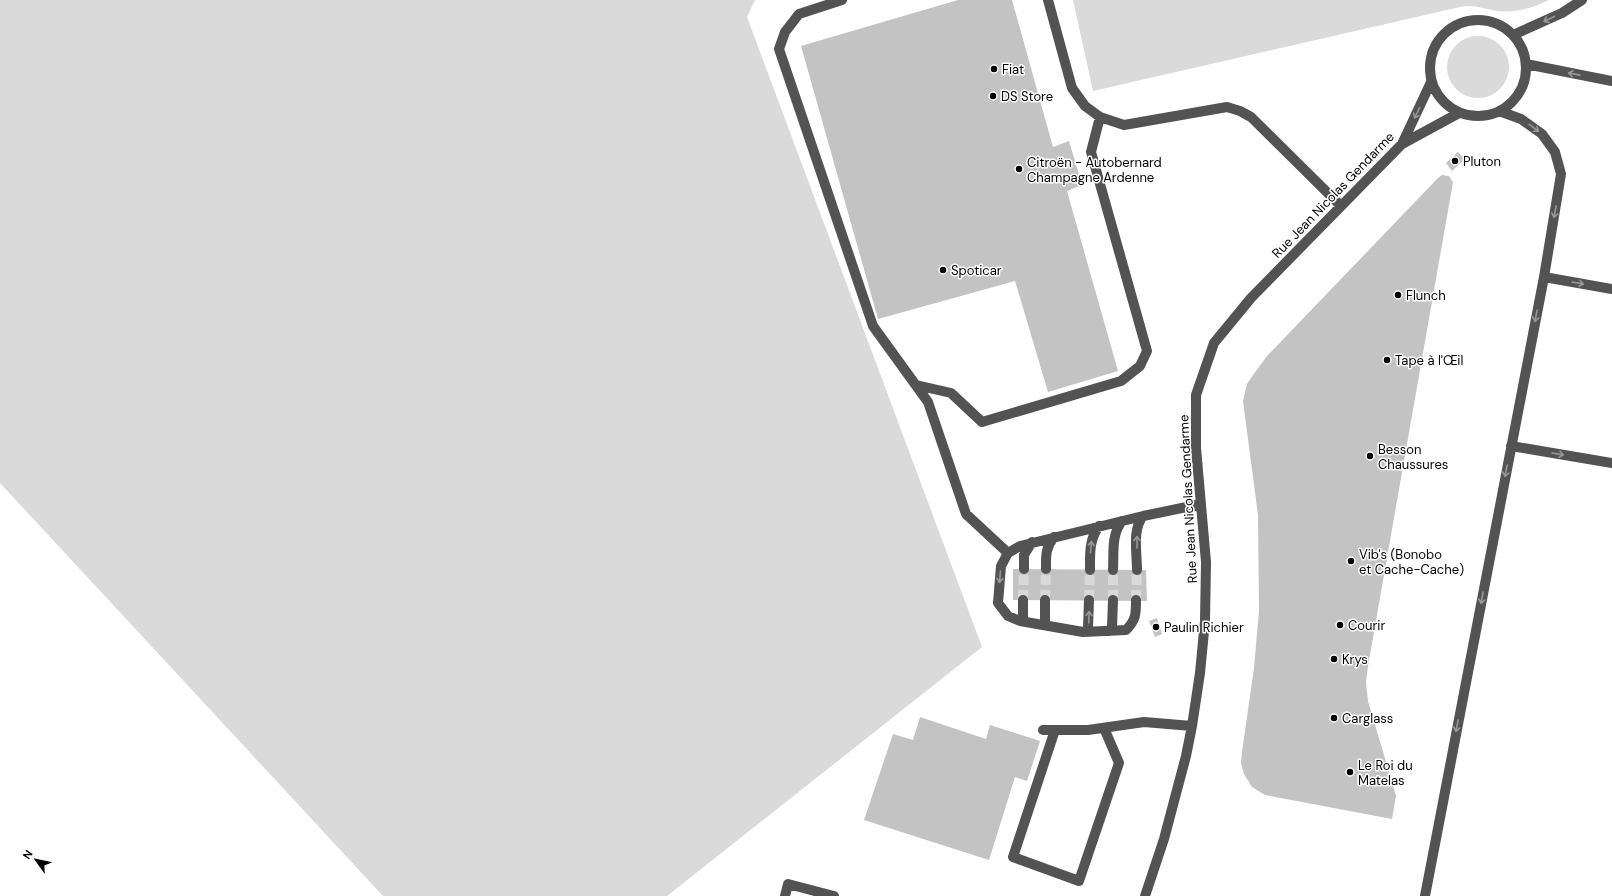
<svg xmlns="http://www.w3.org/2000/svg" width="1612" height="896" viewBox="0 0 1612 896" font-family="'DM Sans',sans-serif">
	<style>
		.green { fill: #dadada }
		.building { fill: #c3c3c3 }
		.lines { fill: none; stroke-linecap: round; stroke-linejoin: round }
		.minor-tunnel { stroke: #d9d9d9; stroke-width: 10; stroke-dasharray: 10 5; stroke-linecap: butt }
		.minor { stroke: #535353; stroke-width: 10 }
		.oneway { stroke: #989898 }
		.poi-dot { fill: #000; stroke: #fff; stroke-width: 1.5 }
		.labels { text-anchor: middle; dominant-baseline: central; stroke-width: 3; stroke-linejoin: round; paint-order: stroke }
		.poi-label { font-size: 13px; fill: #000; stroke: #fff; text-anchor: start }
		.street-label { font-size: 13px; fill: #000; stroke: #fff }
	</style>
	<rect width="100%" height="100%" fill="#fff"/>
	<!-- green -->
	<path class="green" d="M0,0H755L747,17L982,647L667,896H383L0,483Z
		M1073,0H1549C1533,8 1516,13 1497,11C1484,9 1474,4 1460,7L1093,91Z
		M1447 67a31 31 0 1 1 62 0a31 31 0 1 1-62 0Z"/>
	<!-- building -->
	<path class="building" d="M958,0H1012L1053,147L1069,141L1082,185L1067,191L1118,371L1048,392L1015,281L878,319L801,46Z
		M1458,152L1465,159L1452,171L1446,163Z
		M1442,175L1449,176L1453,182L1368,666L1366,683L1368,701L1396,796L1392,819L1265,795L1252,787L1244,774L1241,763L1242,752L1254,668L1259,611L1258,515L1243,401L1247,384L1256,371L1267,356L1438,178Z
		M1013,569L1146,570L1147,601L1013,600Z
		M1157,618L1162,634L1155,637L1149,621Z
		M920,717L986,739L990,725L1040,741L1027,781L1015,777L989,860L864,820L893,734L913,740Z"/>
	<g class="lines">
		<!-- minor-tunnel -->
		<path class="minor-tunnel" d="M1023,600L1024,569
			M1045,600L1046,569
			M1089,600L1090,570
			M1113,600V570
			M1136,600L1137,570"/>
		<!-- minor -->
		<path class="minor" d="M842,0L799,14L785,32L779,49L873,326L928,402L966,514L1008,553
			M1048,0L1072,88L1085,106L1100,117L1124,125L1227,107L1240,111L1251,117L1341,206
			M1430 68a48 48 0 1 1 96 0a48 48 0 1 1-96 0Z
			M1513,35L1562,13L1582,0
			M1526,64L1612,81
			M1402,144L1459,113
			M1544,277L1612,289
			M916,385L951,393L982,422L1121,381L1140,366L1147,351L1091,152L1100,117
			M1511,446L1612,463
			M1024,569V555L1032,542
			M1046,569C1046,557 1045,548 1054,537
			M1090,570C1090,553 1089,540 1099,526
			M1113,570C1114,553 1111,535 1122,521
			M1137,570C1137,552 1132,530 1143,516
			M1136,600C1136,614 1136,620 1126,630L1083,632L1020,621L1008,616L998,603L1001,566L1008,553L1020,546L1143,516L1201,504
			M1020,621L1023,617V600
			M1042,625L1045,621V600
			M1109,631L1112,627L1113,600
			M1086,632L1088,628L1089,600
			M1043,730H1088L1144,722L1192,726
			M1055,730L1013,857L1079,881L1119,763L1104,728
			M785,896L788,884L834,896
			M1145,896L1164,839L1186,756L1192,726L1200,673L1205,621L1206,562L1196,448V395L1214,343L1251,298L1402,144L1431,82
			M1425,896L1544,277L1561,174L1555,152L1542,134L1521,119L1499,111"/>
	</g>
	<!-- one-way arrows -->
	<defs><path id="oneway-shaft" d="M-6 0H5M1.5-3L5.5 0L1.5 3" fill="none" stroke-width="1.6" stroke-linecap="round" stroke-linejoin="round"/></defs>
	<g class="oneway">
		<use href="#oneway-shaft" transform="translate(1549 19) rotate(154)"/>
		<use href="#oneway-shaft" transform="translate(1574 74) rotate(-169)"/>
		<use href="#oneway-shaft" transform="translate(1417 113) rotate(115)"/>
		<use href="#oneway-shaft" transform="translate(1534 128) rotate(36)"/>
		<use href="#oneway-shaft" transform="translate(1555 212) rotate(100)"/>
		<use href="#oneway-shaft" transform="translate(1578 283) rotate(10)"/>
		<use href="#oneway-shaft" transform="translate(1536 316) rotate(101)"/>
		<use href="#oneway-shaft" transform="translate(1558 454) rotate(10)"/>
		<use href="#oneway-shaft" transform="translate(1506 471) rotate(101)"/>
		<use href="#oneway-shaft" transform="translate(1137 542) rotate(-90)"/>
		<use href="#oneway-shaft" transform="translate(1091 547) rotate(-85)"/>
		<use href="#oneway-shaft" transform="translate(1000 577) rotate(94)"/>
		<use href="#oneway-shaft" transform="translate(1482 598) rotate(101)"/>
		<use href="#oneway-shaft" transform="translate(1089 617) rotate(-88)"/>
		<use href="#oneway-shaft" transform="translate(1457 726) rotate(101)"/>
	</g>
	<!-- markers -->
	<g class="poi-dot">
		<circle cx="994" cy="69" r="4"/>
		<circle cx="993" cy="96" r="4"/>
		<circle cx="1455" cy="161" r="4"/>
		<circle cx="1019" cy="169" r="4"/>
		<circle cx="943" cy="270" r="4"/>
		<circle cx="1398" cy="295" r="4"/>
		<circle cx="1387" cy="360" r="4"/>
		<circle cx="1370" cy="456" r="4"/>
		<circle cx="1351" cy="561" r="4"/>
		<circle cx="1340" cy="625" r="4"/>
		<circle cx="1156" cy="627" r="4"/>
		<circle cx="1334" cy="659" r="4"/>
		<circle cx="1334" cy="718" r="4"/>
		<circle cx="1350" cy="772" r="4"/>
	</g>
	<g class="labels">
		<!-- poi labels -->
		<g class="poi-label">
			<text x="1002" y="69">Fiat</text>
			<text x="1001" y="96">DS Store</text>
			<text x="1463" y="161">Pluton</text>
			<text x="1027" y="162">Citroën - Autobernard<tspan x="1027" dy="15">Champagne Ardenne</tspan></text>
			<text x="951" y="270">Spoticar</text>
			<text x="1406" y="295">Flunch</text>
			<text x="1395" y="360">Tape à l'Œil</text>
			<text x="1378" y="449">Besson<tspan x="1378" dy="15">Chaussures</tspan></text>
			<text x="1359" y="554">Vib's (Bonobo<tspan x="1359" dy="15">et Cache-Cache)</tspan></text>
			<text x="1348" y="625">Courir</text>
			<text x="1164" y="627">Paulin Richier</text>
			<text x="1342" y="659">Krys</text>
			<text x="1342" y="718">Carglass</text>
			<text x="1358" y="765">Le Roi du<tspan x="1358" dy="15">Matelas</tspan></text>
		</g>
		<!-- street labels -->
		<g class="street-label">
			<text transform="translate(1333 195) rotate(-46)">Rue Jean Nicolas Gendarme</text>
			<text transform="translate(1188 499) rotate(-93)">Rue Jean Nicolas Gendarme</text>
		</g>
	</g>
	<!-- north arrow -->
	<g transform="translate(36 860) rotate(303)" stroke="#ffffff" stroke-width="3" paint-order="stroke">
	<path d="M0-3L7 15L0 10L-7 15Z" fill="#000000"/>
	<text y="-6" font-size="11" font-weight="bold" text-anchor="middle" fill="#000000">N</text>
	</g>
</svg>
